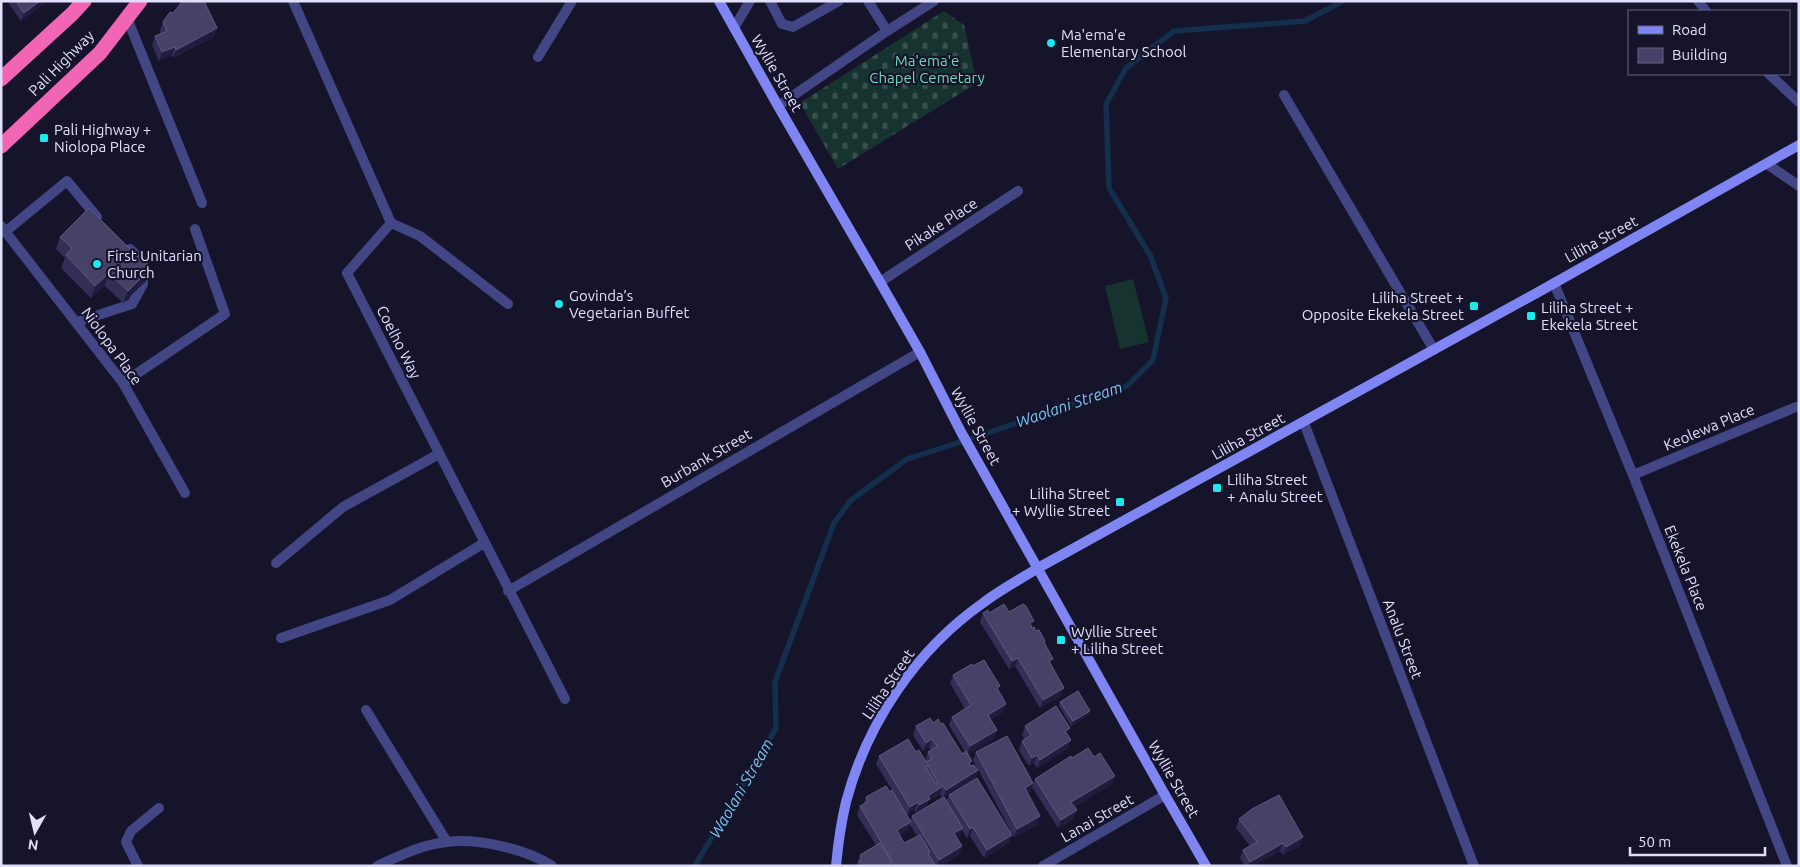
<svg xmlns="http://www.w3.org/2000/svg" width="1800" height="867" viewBox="0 0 1800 867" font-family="Ubuntu,sans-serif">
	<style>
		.cemetery { fill: url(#cemetery-stones) }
		.garden { fill: #173330 }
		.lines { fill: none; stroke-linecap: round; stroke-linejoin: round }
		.stream { stroke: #142f4d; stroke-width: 5.5 }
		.lane { stroke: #434685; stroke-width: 10 }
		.street { stroke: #434685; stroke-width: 10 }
		.secondary { stroke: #7f86f4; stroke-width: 10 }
		.highway { stroke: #f265b5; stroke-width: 15 }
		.wall { fill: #332e56; fill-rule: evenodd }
		.shaded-wall { fill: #1f1c3d }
		.building { fill: #464167; stroke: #5e5a7f; fill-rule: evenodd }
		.poi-dot { fill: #1ce9eb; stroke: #15142a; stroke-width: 2 }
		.labels { text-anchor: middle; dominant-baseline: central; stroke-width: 4.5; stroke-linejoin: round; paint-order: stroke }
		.poi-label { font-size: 15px; fill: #e0dffc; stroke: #15142a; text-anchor: start }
		.park-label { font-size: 15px; fill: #70d7b4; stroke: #15142a }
		.street-label { font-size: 15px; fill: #e0dffc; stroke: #15142a }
		.water-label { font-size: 16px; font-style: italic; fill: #76c5f3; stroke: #15142a }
	</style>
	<defs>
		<pattern id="cemetery-stones" width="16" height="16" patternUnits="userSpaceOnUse" patternTransform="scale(1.25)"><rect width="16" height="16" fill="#173330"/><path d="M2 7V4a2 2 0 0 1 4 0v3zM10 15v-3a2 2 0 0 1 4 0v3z" fill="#38504f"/></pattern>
	</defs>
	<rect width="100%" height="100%" fill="#15142a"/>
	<!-- cemetery -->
	<path class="cemetery" d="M944,11L964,25L977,83L838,169L800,103Z"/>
	<!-- garden -->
	<path class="garden" d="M1133,279L1149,342L1120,349L1105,286Z"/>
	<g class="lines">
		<!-- stream -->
		<path class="stream" d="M695,866L776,728L775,682L834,523L850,501L907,459L942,448L1127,386L1153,360L1166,298L1150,255L1109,188L1106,104L1126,68L1174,31L1305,21L1343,1"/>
		<!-- lane -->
		<path class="lane" d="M770,1L782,24L793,27L839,1
			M868,1L887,31
			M127,18L202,203
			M734,28L750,1
			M1767,164L1799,186
			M391,223L420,236L508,304
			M5,232L67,181L97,217
			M77,322L132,304L143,284V262L130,249
			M123,383L225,314L195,229
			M276,563L343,507L439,454
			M281,638L390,600L484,543
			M366,710L447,842"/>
		<!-- street -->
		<path class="street" d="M293,1L391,223L347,273L565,699
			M1698,1L1706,11
			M538,57L572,1
			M1769,74L1799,102
			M1284,95L1434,350
			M778,106L887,31L934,1
			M1,226L123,383L185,493
			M880,282L1018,191
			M1554,283L1633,475L1787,866
			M1304,423L1474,866
			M1633,475L1796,407
			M508,591L920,352
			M138,866L126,842L131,831L159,808
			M377,866C399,856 423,844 447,842C477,838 527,849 552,866
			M1043,866L1165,795"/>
		<!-- secondary -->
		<path class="secondary" d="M719,1L778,106L880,282L920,352L961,432L1165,795L1206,866
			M836,866C838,844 841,823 846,802C867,723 916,650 983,603C1000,590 1019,580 1038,568L1542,290L1799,145"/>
		<!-- highway -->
		<path class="highway" d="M1,79L72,14L84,1
			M1,146L100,53L140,1"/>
	</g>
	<!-- wall -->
	<path class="wall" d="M7,1H48L21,21Z
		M163,22L214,37L173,58L172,55L159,61L152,45L155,36L161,34L160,30Z
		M60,237L150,269L146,281L123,303L105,286L91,298L61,268L65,258L56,249Z
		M1009,612L1032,627L1044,644L1051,664L1061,696L1040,708L1015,666L1009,669L980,622L983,613Z
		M973,666L998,690L1003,712L990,720L997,730L994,739L968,754L970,766L978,770L975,778L944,797L946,801L949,795L1012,835L1009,843L984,858L970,836L967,838L962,830L960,836L957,838L962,846L959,855L941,866H857V863L860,855L876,845L857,815L860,806L863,805L866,797L890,792L892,790L876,764L879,756L916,752L925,760L928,752L931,750L929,747L923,751L913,735L916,726L933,723L962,754L965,752L949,725L952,717L965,709L950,683L953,675ZM940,794L942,797L912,816L910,821L907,815L915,810L916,813L927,807L928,801ZM910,825L917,836L904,843L900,835L908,830Z
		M1060,702L1088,715L1071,726L1059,706Z
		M1025,726L1068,735L1071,740L1068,748L1037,768L1034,763L1029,766L1019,750L1022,741L1025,739L1022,735Z
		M976,752L1033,783L1030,792L1027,793L1037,825L1014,837L973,760Z
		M1072,758L1112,784L1074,807V819L1058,828L1032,787L1035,779Z
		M1239,819L1300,846L1283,855L1280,851L1254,866H1245L1240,858L1243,850L1250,846L1236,828Z"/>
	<!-- shaded-wall -->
	<path class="shaded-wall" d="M40,1H48L21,21L24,13Z
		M217,28L214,37L173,58L176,50Z
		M175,47L172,55L159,61L162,52Z
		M150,269L146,281L123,303L128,291Z
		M109,273L105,286L91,298L95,286Z
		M1018,658L1015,666L1009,669L1012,661Z
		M1064,688L1061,696L1040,708L1043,700Z
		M1006,704L1003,712L985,723L988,715Z
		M1090,711L1088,715L1071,726L1073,721Z
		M1070,728L1067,736L1065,731Z
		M997,730L994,739L967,755L970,746Z
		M932,739L929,747L923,751L926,743Z
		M1071,740L1068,748L1037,768L1040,760Z
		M1037,755L1034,763L1029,766L1032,758Z
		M978,770L975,778L943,798L946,790Z
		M1115,776L1112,784L1068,810L1071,802Z
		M1033,783L1030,792L1022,796L1025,788Z
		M943,786L940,794L928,801L927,807L916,813L919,805L928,796Z
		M918,802L915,810L907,815L910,807Z
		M1077,810L1074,819L1058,828L1061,820Z
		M1040,816L1037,825L1014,837L1017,829Z
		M911,822L908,830L894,839L897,830Z
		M973,827L970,836L967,838L970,829Z
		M963,828L960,836L951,841L954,833Z
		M1012,835L1009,843L984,858L987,850Z
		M1303,837L1300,846L1283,855L1286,847Z
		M1283,843L1280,851L1254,866H1248L1250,862Z
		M962,846L959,855L941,866H937L939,860Z"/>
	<!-- building -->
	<path class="building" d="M16,1H40L24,13Z
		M185,1H198L199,3L204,1L217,28L176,50L175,47L162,52L155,36L167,31L163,22L170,12L173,13L181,3Z
		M89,208L150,269L128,291L109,273L95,286L66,255L72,248L60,237Z
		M1004,604L1009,612L1023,604L1026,606L1034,621L1030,623L1032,628L1034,627L1036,631L1039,630L1045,641L1044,642L1053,659L1049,661L1064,688L1043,700L1018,658L1012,661L983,613L988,610L989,613Z
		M984,660L1000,686L997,688L1006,704L988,715L997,730L970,746L952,717L971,705L953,675L972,664L973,666Z
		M1078,691L1090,711L1073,721L1060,702Z
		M1056,706L1070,728L1065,731L1071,740L1040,760L1037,755L1032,758L1022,741L1031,735L1025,726Z
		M930,718L933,723L938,719L941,724L943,723L962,754L966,751L972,761L969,763L971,766L974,765L978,770L946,790L943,786L928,796L930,799L919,805L918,802L910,807L879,756L908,739L916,752L919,750L926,762L932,759L928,752L937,746L932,739L926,743L916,726ZM928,765L938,783L936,784L926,767Z
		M1007,736L1033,783L1025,788L1040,816L1017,829L976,752Z
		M1088,748L1094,757L1100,753L1115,776L1071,802L1077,810L1061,820L1035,779L1071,756L1072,758Z
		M977,778L1012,835L987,850L973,827L970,829L949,795Z
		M886,786L890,792L892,790L911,822L897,830L904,843L920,835L930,852L928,854L936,866H895L860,806L868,802L866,797Z
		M1279,795L1303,837L1286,847L1283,843L1250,862L1243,850L1257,842L1239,819L1252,809Z
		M944,797L963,828L954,833L962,846L939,860L912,816Z
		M880,843L892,863L888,865L889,866H862L859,861L862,859L860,855Z"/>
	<!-- markers -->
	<g class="poi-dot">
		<circle cx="1051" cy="43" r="5"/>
		<rect x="39" y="133" width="10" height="10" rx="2.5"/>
		<circle cx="97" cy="264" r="5"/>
		<circle cx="559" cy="304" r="5"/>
		<rect x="1469" y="301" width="10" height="10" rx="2.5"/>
		<rect x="1526" y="311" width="10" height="10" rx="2.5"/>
		<rect x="1212" y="483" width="10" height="10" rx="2.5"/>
		<rect x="1115" y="497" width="10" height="10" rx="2.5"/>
		<rect x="1056" y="635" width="10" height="10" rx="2.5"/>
	</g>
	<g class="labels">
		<!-- poi labels -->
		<g class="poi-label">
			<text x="1061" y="34">Ma'ema'e<tspan x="1061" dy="17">Elementary School</tspan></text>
			<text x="54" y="129">Pali Highway +<tspan x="54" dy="17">Niolopa Place</tspan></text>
			<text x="107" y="255">First Unitarian<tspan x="107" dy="17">Church</tspan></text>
			<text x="569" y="295">Govinda’s<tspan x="569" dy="17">Vegetarian Buffet</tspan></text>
			<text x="1464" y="297" text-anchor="end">Liliha Street +<tspan x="1464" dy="17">Opposite Ekekela Street</tspan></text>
			<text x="1541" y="307">Liliha Street +<tspan x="1541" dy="17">Ekekela Street</tspan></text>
			<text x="1227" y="479">Liliha Street<tspan x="1227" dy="17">+ Analu Street</tspan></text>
			<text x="1110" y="493" text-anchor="end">Liliha Street<tspan x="1110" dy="17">+ Wyllie Street</tspan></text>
			<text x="1071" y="631">Wyllie Street<tspan x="1071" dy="17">+ Liliha Street</tspan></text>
		</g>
		<!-- park labels -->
		<g class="park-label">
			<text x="927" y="60">Ma'ema'e<tspan x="927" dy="17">Chapel Cemetary</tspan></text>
		</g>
		<!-- street labels -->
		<g class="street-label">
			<text transform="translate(61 63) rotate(-45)">Pali Highway</text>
			<text transform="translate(777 73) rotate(60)">Wyllie Street</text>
			<text transform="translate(941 224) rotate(-33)">Pikake Place</text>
			<text transform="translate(1601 239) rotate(-29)">Liliha Street</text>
			<text transform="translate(399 342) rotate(63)">Coelho Way</text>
			<text transform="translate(112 346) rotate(54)">Niolopa Place</text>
			<text transform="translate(976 426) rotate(61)">Wyllie Street</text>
			<text transform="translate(1709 427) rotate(-23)">Keolewa Place</text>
			<text transform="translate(1248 436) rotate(-29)">Liliha Street</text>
			<text transform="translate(706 458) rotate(-30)">Burbank Street</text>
			<text transform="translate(1686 568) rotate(68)">Ekekela Place</text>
			<text transform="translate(1403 639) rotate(69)">Analu Street</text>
			<text transform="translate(888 684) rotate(-56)">Liliha Street</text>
			<text transform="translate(1174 779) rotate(60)">Wyllie Street</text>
			<text transform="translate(1097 818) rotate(-30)">Lanai Street</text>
		</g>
		<!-- water labels -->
		<g class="water-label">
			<text transform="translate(1069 404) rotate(-19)">Waolani Stream</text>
			<text transform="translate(741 788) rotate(-60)">Waolani Stream</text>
		</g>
	</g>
	<!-- border -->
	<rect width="1800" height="867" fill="none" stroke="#e0dffc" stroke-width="5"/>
	<!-- legend -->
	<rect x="1628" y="10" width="162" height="65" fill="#15142a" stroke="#66657e"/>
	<rect x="1638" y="26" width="25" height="8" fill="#7f86f4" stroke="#66657e"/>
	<text x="1672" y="35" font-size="15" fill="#e0dffc">Road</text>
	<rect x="1638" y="48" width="25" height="15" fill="#464167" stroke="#66657e"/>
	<text x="1672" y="60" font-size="15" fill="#e0dffc">Building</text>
	<!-- north arrow -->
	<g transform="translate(35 832) rotate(188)" stroke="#15142a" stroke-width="4" paint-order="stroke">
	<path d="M0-4L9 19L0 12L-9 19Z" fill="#e0dffc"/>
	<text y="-8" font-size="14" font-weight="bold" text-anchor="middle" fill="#e0dffc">N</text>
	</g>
	<!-- scale -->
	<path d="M1630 847v8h135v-8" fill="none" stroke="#e0dffc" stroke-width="2.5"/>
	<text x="1638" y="847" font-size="15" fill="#e0dffc" stroke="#15142a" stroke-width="4" paint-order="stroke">50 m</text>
</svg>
